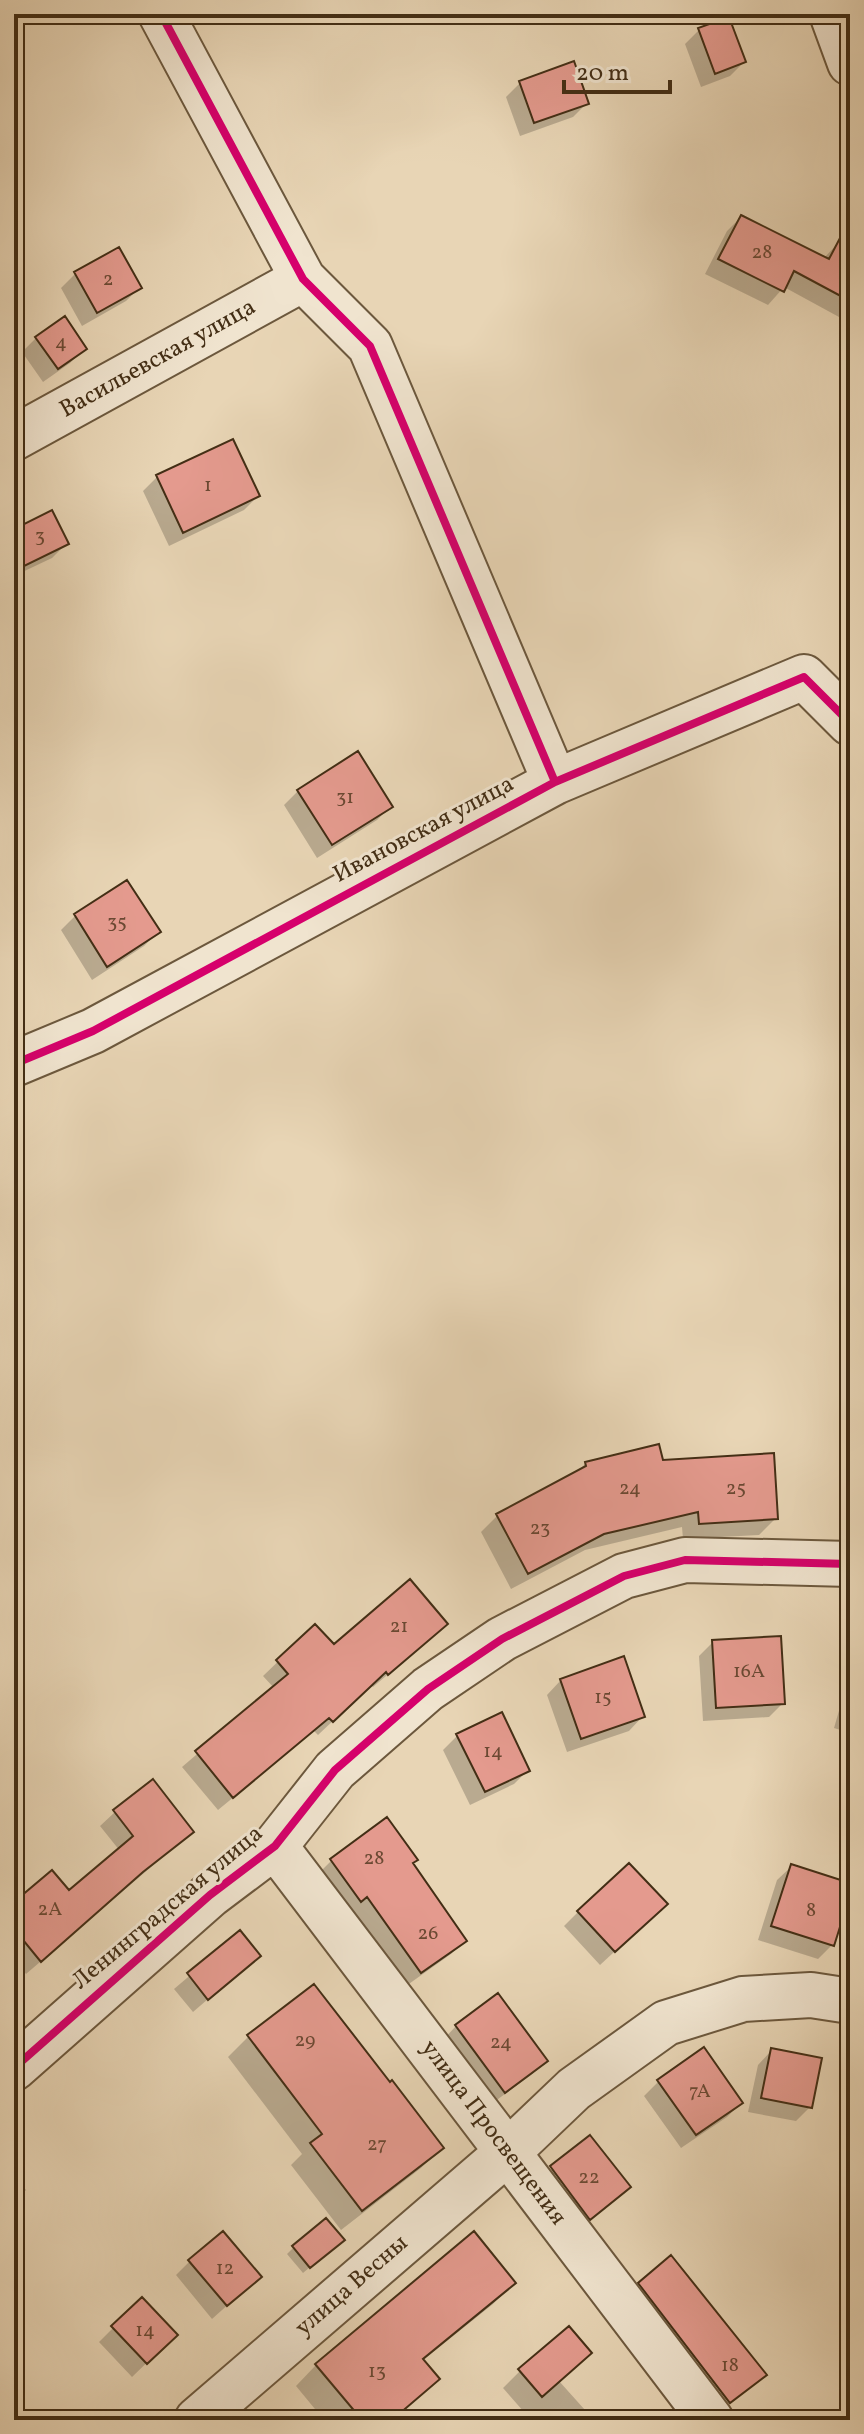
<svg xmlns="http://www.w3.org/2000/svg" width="864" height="2434" viewBox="0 0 864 2434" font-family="Vollkorn,serif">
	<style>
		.shadow { fill: #0003 }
		.building { fill: #e49a8e; stroke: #432e15; stroke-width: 2 }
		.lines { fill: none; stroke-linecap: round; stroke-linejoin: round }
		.minor-casing { stroke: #6c583d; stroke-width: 48 }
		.minor { stroke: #f0e4cf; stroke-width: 44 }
		.cycleway-casing { stroke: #f0e4cf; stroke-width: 13 }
		.cycleway { stroke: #d6006c; stroke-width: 8 }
		.labels { text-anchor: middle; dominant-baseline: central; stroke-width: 6; stroke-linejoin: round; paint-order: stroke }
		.number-label { font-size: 20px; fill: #6b4933 }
		.street-label { font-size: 24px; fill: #432e15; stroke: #f0e4cf }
	</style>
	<rect width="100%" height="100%" fill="#e8d5b5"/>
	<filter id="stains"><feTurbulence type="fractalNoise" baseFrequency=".0025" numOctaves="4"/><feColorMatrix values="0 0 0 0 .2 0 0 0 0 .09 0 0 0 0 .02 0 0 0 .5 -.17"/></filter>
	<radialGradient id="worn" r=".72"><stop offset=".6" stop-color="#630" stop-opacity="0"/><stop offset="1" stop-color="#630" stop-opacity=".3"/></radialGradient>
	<!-- shadow -->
	<path class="shadow" d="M699,30L744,62L730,76L701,87L685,44Z
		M520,83L587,103L573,117L520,136L506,97Z
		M741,217L824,258L840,241L850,246V323L784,287L768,305L705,274L727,231Z
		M75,274L140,287L126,301L82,326L61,288Z
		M36,338L84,349L70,363L43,382L22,352Z
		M157,477L258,496L244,510L169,546L143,491Z
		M14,531L66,544L52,558L14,576Z
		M298,791L391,806L377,820L317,858L284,805Z
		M127,883L158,932L144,946L92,980L61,930L75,916Z
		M661,1462L776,1518L759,1535L683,1539L682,1527L585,1550L511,1589L481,1532L497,1516L575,1474L586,1463Z
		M315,1626L334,1647L431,1638L373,1687L371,1685L318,1735L314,1731L218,1810L182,1767L274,1688L263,1676Z
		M713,1642L783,1703L769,1717L703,1721L699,1656Z
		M561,1680L643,1716L629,1731L567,1752L547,1695Z
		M850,1680V1733L834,1728L847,1683Z
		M457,1736L528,1770L514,1784L470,1805L443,1750Z
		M850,1807V1822L845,1820Z
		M115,1812L192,1832L26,1974L14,1960V1905L69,1893L120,1851L100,1826Z
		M386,1820L411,1864L465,1940L451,1954L406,1986L353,1910L346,1914L317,1875L331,1861Z
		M792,1866L850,1885L832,1945L818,1959L758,1940L777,1880Z
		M578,1912L651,1918L600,1965L564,1926Z
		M240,1933L258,1956L193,2012L174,1989Z
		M497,1996L545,2061L531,2075L490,2105L442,2041L456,2026Z
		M248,2037L441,2148L421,2168L341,2230L291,2165L302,2154L228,2057Z
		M772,2050L810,2107L796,2121L748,2112L758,2065Z
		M658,2082L741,2103L727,2117L681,2148L644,2096Z
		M589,2137L628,2187L575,2232L537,2182Z
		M14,2176L26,2190L14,2202Z
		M473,2234L513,2283L493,2304L422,2361L437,2379L393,2420H324L296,2386L316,2365Z
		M335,2246L303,2273L287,2254L294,2247Z
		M190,2261L259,2277L212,2319L176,2275Z
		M639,2284L765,2375L715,2416L625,2298Z
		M113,2328L161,2349L132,2377L99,2342Z
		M520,2371L559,2381L594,2420H531L503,2388Z
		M44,2409L53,2420H31Z
		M275,2409L285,2420H262Z"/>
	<!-- building -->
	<path class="building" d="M729,17L746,62L715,74L698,28Z
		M574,61L589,104L534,123L519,81Z
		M741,215L829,259L850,219V301L794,271L784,292L718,259Z
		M119,247L142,288L97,313L74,272Z
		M65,316L87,349L58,369L35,337Z
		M233,439L260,496L183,533L156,475Z
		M52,510L69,544L14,571V529Z
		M358,751L393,807L332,845L297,790Z
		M127,880L161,932L107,967L74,914Z
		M659,1444L663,1460L774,1453L778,1519L699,1524L698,1512L604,1534L528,1574L496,1514L586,1466L585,1462Z
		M410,1579L448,1624L388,1675L386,1672L333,1722L329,1718L233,1798L195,1751L288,1674L276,1660L315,1624L334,1644Z
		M781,1636L785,1704L716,1708L712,1640Z
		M624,1656L645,1717L581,1739L560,1679Z
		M502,1712L530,1771L485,1792L456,1734Z
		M153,1779L194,1832L143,1872L41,1962L14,1929V1902L52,1870L69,1890L133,1836L113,1810Z
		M387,1817L418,1860L413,1863L467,1941L421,1973L367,1897L361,1902L330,1859Z
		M629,1863L668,1904L615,1952L577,1911Z
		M791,1864L850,1883V1895L834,1946L771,1926Z
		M240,1930L261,1956L208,2000L187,1973Z
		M314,1984L390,2082L392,2080L444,2148L362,2211L310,2143L322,2134L247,2035Z
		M498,1993L548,2061L505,2093L455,2025Z
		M704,2047L743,2103L696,2135L657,2080Z
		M771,2048L822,2058L812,2108L761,2098Z
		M590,2135L631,2187L590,2220L550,2166Z
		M326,2218L345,2240L310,2268L292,2246Z
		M223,2231L262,2277L227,2306L188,2260Z
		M474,2231L516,2283L423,2359L440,2379L392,2420H362L315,2364Z
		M671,2255L767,2375L730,2403L638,2283Z
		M142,2297L178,2335L147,2364L111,2326Z
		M569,2326L592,2353L542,2397L518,2369Z"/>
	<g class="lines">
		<defs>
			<path id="minor" d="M161,14L303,279L370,346L555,782
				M832,14L850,63
				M14,438L303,279
				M14,1064L93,1031L555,782L804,677L850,723
				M275,1846L711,2420
				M14,2068L210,1895L275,1846L335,1770L428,1689L502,1639L624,1576L685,1560L850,1564
				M197,2420L508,2152L574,2089L666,2023L743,1999L811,1995L850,2001"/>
		</defs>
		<!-- minor casing -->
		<use href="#minor" class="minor-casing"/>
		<!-- minor -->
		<use href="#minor" class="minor"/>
		<defs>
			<path id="cycleway" d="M161,14L303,279L370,346L555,782
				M14,1064L93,1031L555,782L804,677L850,723
				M14,2068L210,1895L275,1846L335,1770L428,1689L502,1639L624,1576L685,1560L850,1564"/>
		</defs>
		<!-- cycleway casing -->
		<use href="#cycleway" class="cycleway-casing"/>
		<!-- cycleway -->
		<use href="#cycleway" class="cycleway"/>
	</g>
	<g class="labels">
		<!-- number labels -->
		<g class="number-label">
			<text x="762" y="253">28</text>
			<text x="108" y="280">2</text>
			<text x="61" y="343">4</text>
			<text x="208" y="486">1</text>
			<text x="40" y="537">3</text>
			<text x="345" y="798">31</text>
			<text x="117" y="923">35</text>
			<text x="630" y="1489">24</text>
			<text x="736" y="1489">25</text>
			<text x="540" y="1529">23</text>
			<text x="399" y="1627">21</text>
			<text x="749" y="1672">16А</text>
			<text x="603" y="1698">15</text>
			<text x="493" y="1752">14</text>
			<text x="374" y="1859">28</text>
			<text x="50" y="1910">2А</text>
			<text x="811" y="1911">8</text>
			<text x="428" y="1934">26</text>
			<text x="305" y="2041">29</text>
			<text x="501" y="2043">24</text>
			<text x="700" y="2092">7А</text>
			<text x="377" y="2145">27</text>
			<text x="589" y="2178">22</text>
			<text x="225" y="2269">12</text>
			<text x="145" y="2331">14</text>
			<text x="730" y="2366">18</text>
			<text x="377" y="2372">13</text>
		</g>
		<!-- street labels -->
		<g class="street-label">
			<text transform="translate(158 359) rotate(-29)">Васильевская улица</text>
			<text transform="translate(424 830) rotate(-28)">Ивановская улица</text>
			<text transform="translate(168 1908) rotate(-40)">Ленинградская улица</text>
			<text transform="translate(493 2133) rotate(53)">улица Просвещения</text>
			<text transform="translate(352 2286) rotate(-41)">улица Весны</text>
		</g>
	</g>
	<!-- margin -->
	<rect width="864" height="2434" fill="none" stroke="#e8d5b5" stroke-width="48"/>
	<rect x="16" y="16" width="832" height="2402" fill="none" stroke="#432e15" stroke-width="4"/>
	<rect x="24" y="24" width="816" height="2386" fill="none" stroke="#432e15" stroke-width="2"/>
	<!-- scale -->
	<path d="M564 80v12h106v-12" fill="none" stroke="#432e15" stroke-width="4"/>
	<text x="576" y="80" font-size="24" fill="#432e15" stroke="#f0e4cf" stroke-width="6" paint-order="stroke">20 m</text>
	<rect width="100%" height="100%" filter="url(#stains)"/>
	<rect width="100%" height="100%" fill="url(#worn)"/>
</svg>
